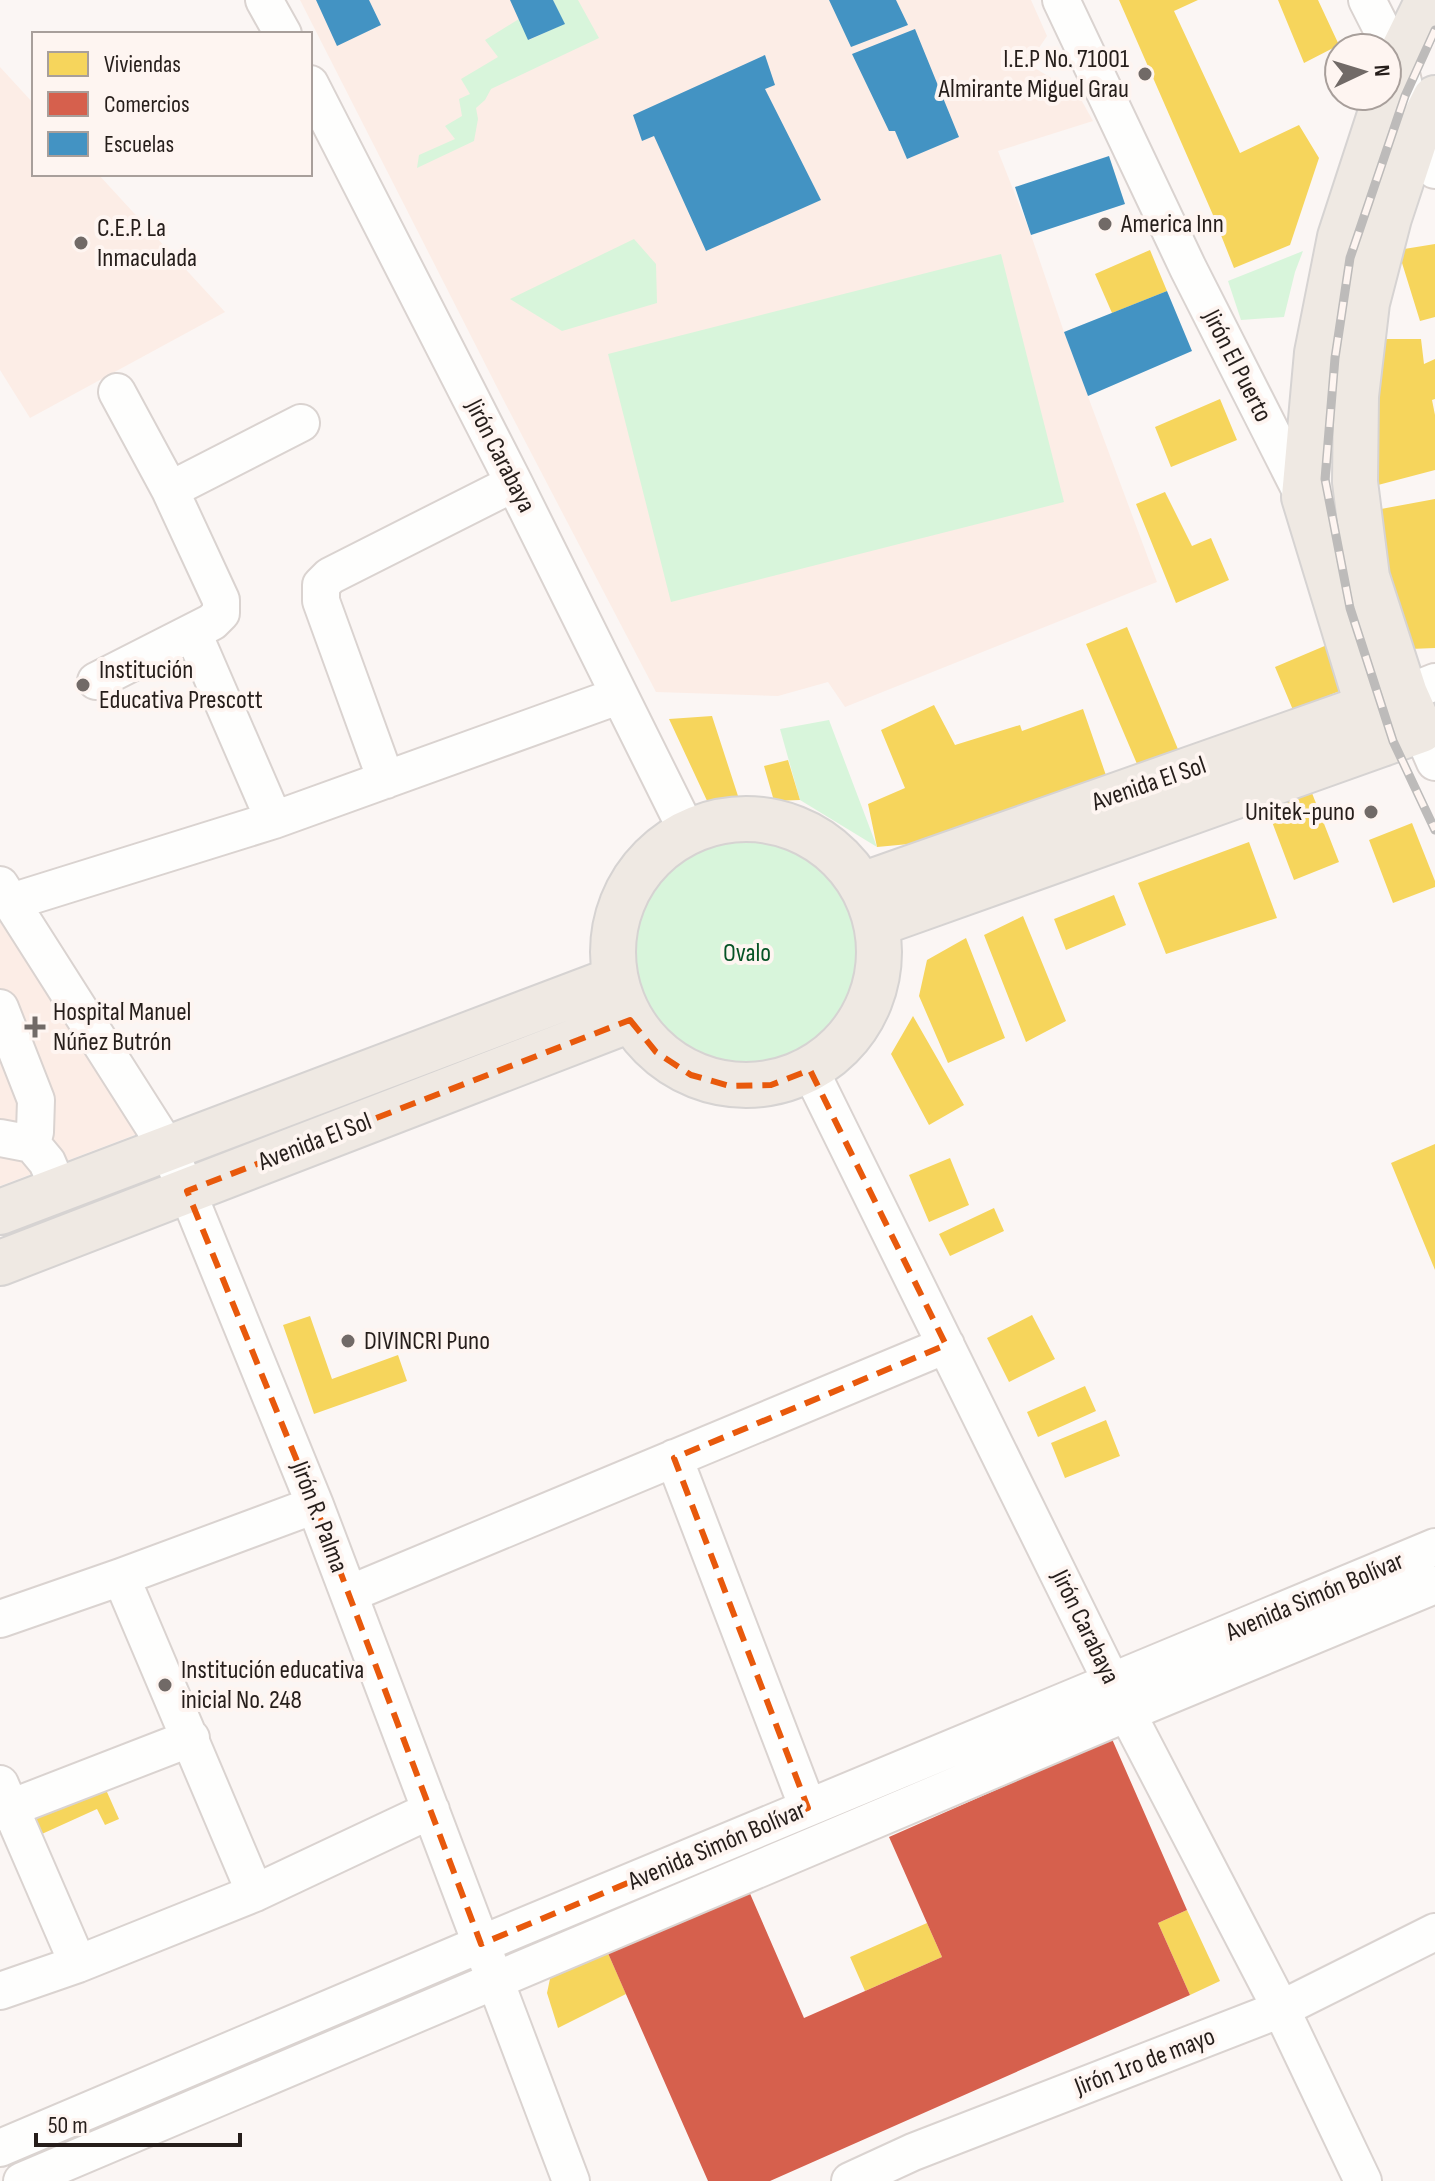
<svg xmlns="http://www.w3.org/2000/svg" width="1435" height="2181" viewBox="0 0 1435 2181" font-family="'Sofia Sans Condensed',sans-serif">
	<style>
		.built { fill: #fcede6 }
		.green { fill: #d8f5db }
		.homes { fill: #f6d55c }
		.shops { fill: #d6604d }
		.schools { fill: #4393c3 }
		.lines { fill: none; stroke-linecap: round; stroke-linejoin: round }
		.minor-casing { stroke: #dad3d0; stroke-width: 40 }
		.major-casing { stroke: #d6d3d2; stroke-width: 48 }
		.minor { stroke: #fefefd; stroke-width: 36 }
		.major { stroke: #efe9e3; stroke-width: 44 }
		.rail-casing { stroke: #bdbbba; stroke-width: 9 }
		.rail { stroke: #fef5f1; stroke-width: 6; stroke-dasharray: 18; stroke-linecap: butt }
		.marked { fill: none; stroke: #e8590c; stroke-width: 6; stroke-dasharray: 16 10; stroke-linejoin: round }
		.poi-dot { fill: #716a67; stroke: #fef5f1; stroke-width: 3 }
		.labels { text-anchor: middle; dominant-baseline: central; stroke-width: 8; stroke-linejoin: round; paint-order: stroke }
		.poi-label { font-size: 26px; fill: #261e1b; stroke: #fef5f1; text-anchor: start }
		.street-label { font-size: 26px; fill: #261e1b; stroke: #fef5f1 }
		.park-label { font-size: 26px; fill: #075326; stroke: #fef5f1 }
	</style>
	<rect width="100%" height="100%" fill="#fbf6f4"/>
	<!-- built -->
	<path class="built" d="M300,0H1031L1047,36L1028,64L1078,94L1093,121L998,151L1031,235L1064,332L1157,582L845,707L828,682L778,696L656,692L503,399Z
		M0,67L34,104V174H98L225,312L30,418L0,370Z
		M0,922L140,1133L0,1186Z"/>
	<!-- green -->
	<path class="green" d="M553,0H578L599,38L491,89L485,100L476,108L478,119L474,141L417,168L419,155L455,139L445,126L462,116L459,99L470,94L461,79L498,57L485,40L519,19L529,40L564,24Z
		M634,239L656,264L657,303L562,331L510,299Z
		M1303,251L1295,272L1284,317L1241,320L1228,281Z
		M1001,254L1064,502L671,602L608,354Z
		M829,720L877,847L800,800L780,729Z
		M628 953a119 119 0 1 1 238 0a119 119 0 1 1-238 0Z"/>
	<!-- homes -->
	<path class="homes" d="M1119,0H1198L1174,11L1240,153L1299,125L1319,158L1290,245L1234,268L1213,215Z
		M1278,0H1318L1339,45L1304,63Z
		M1435,244V317L1420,321L1398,250Z
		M1150,250L1167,291L1112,313L1095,274Z
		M1379,339H1421L1424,364L1435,359V399L1432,400L1435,415V470L1378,485L1374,425Z
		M1220,399L1237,440L1171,467L1155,427Z
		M1165,492L1192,546L1211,538L1229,580L1176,603L1136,504Z
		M1435,499V648L1410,649L1388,582L1381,509Z
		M1127,627L1180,754L1140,771L1086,644Z
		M1334,642L1352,686L1293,710L1275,667Z
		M934,705L955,745L1020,725L1022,731L1083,709L1109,784L930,842L877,847L868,804L905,788L881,730Z
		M712,716L738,796L709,805L669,719Z
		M788,760L800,800L774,801L764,766Z
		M1310,788L1339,862L1294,880L1266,806Z
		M1412,823L1435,881V887L1393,903L1369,840Z
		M1249,842L1277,918L1166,954L1138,883Z
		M1114,895L1126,925L1066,950L1054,919Z
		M1023,916L1066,1021L1026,1042L984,935Z
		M966,938L1005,1038L948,1063L919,996L927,960Z
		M913,1016L964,1105L929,1125L891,1054Z
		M1435,1144V1270L1391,1163Z
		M950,1158L969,1205L929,1222L909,1175Z
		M994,1208L1004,1231L950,1256L939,1234Z
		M1032,1315L1055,1359L1009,1382L987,1338Z
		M310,1316L332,1379L398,1355L407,1381L314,1414L283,1325Z
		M1085,1386L1096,1411L1038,1437L1027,1412Z
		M1106,1420L1120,1456L1065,1478L1051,1443Z
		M103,1783L119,1819L105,1825L97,1809L33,1838L24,1819Z
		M1187,1910L1220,1981L1190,1995L1158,1923Z
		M927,1923L942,1957L865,1991L850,1957Z
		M607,1951L626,1994L558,2028L547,1993L551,1974Z"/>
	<!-- shops -->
	<path class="shops" d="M1112,1739L1187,1910L1158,1923L1190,1995L770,2181H708L607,1951L748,1889L804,2018L942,1957L889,1837Z"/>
	<!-- schools -->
	<path class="schools" d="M316,0H369L381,25L337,46Z
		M510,0H553L565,24L528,40Z
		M829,0H896L908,25L851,47Z
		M915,29L959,137L907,159L895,131H889L852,54Z
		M765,55L775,85L765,89L821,200L706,251L654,136L642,141L633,115Z
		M1109,156L1125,204L1031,235L1015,187Z
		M1167,291L1192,351L1088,396L1064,332Z"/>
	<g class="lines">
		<defs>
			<path id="minor" d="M264,0L283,34
				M1061,0L1188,268L1304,497
				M1367,0L1398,61L1416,136L1435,170
				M310,84L514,483L687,831
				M170,490L301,423
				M193,633L274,820
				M96,681L212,622L221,613V600L170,490L117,392
				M1405,694L1435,682
				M1435,725L1421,730L1435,762
				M386,780L321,601V585L330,576L514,483
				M0,885L168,1149L187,1191L315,1505L571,2181
				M11,902L274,820L618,696
				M0,1008L36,1100L35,1132L32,1144
				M810,1070L1127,1713L1281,2009L1363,2181
				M0,1138L32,1144L47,1162L59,1190
				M674,1458L808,1808
				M121,1577L255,1893
				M349,1594L946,1345
				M0,1619L121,1577L315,1505
				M0,1784L78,1964
				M0,1812L191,1738
				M0,1991L78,1964L255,1893L431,1810
				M0,2148L481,1944L1435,1547
				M22,2181L1127,1713L1435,1585
				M850,2181L913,2152L1281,2009L1435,1932"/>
			<path id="major" d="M1387,93L1398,61L1428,0
				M1382,744L1368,707L1304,497L1317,353L1340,237L1386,96
				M613 952a133 133 0 1 1 266 0a133 133 0 1 1-266 0Z
				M862,885L1395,697
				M877,924L1421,730L1405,694L1367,577L1355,482L1356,396L1367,303L1389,218L1416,136L1435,98
				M0,1212L615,979
				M0,1263L630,1020"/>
		</defs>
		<!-- minor casing -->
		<use href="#minor" class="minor-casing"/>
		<!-- major casing -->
		<use href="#major" class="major-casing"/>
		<!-- minor -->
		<use href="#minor" class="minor"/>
		<!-- major -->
		<use href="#major" class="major"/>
		<defs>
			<path id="rail" d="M1435,30L1405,96L1350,258L1335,358L1325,479L1350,608L1393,741L1435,830"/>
		</defs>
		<!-- rail casing -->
		<use href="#rail" class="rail-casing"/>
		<!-- rail -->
		<use href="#rail" class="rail"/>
	</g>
	<!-- marked area -->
	<path class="marked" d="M630,1020L656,1052L691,1075L730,1086L771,1085L810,1070L946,1345L674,1458L808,1808L481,1944L315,1505L187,1191Z"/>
	<!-- markers -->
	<g class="poi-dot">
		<circle cx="1145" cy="74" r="8"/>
		<circle cx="1105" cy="224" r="8"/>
		<circle cx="81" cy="243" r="8"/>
		<circle cx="83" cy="685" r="8"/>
		<circle cx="1371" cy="812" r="8"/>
		<path d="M31 1015h8v8h8v8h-8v8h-8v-8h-8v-8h8z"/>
		<circle cx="348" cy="1341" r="8"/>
		<circle cx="165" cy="1685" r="8"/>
	</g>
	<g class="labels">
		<!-- poi labels -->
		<g class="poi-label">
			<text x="1129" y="59" text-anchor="end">I.E.P No. 71001<tspan x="1129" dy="30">Almirante Miguel Grau</tspan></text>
			<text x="1121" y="224">America Inn</text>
			<text x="97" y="228">C.E.P. La<tspan x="97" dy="30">Inmaculada</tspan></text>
			<text x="99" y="670">Institución<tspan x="99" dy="30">Educativa Prescott</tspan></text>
			<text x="1355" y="812" text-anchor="end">Unitek-puno</text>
			<text x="53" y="1012">Hospital Manuel<tspan x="53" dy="30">Núñez Butrón</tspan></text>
			<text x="364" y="1341">DIVINCRI Puno</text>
			<text x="181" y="1670">Institución educativa<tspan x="181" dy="30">inicial No. 248</tspan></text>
		</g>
		<!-- street labels -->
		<g class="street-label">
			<text transform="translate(1237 366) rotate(63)">Jirón El Puerto</text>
			<text transform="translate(500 456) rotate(63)">Jirón Carabaya</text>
			<text transform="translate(1149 784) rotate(-19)">Avenida El Sol</text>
			<text transform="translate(315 1142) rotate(-21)">Avenida El Sol</text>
			<text transform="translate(319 1517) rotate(69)">Jirón R. Palma</text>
			<text transform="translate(1315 1597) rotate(-23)">Avenida Simón Bolívar</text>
			<text transform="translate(1085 1627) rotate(64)">Jirón Carabaya</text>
			<text transform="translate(717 1846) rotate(-23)">Avenida Simón Bolívar</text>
			<text transform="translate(1145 2062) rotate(-21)">Jirón 1ro de mayo</text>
		</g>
		<!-- park labels -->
		<g class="park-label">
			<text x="747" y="953">Ovalo</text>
		</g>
	</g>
	<!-- legend -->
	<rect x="32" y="32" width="280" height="144" fill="#fef5f1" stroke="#a89f9b" stroke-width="2"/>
	<rect x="48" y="52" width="40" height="24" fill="#f6d55c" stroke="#a89f9b" stroke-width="2"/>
	<text x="104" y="72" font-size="24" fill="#261e1b">Viviendas</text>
	<rect x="48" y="92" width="40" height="24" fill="#d6604d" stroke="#a89f9b" stroke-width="2"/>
	<text x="104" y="112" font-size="24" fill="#261e1b">Comercios</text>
	<rect x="48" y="132" width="40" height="24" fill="#4393c3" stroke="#a89f9b" stroke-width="2"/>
	<text x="104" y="152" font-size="24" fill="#261e1b">Escuelas</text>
	<!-- north arrow -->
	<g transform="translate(1363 72) rotate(86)"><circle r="38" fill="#fef5f1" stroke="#a89f9b" stroke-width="2"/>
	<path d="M0-6L14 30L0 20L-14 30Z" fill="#716a67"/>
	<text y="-12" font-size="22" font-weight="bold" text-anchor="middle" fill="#261e1b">N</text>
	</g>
	<!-- scale -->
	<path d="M36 2133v12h204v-12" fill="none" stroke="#261e1b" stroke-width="4"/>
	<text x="48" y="2133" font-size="24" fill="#261e1b" stroke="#fef5f1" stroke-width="6" paint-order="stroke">50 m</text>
</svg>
